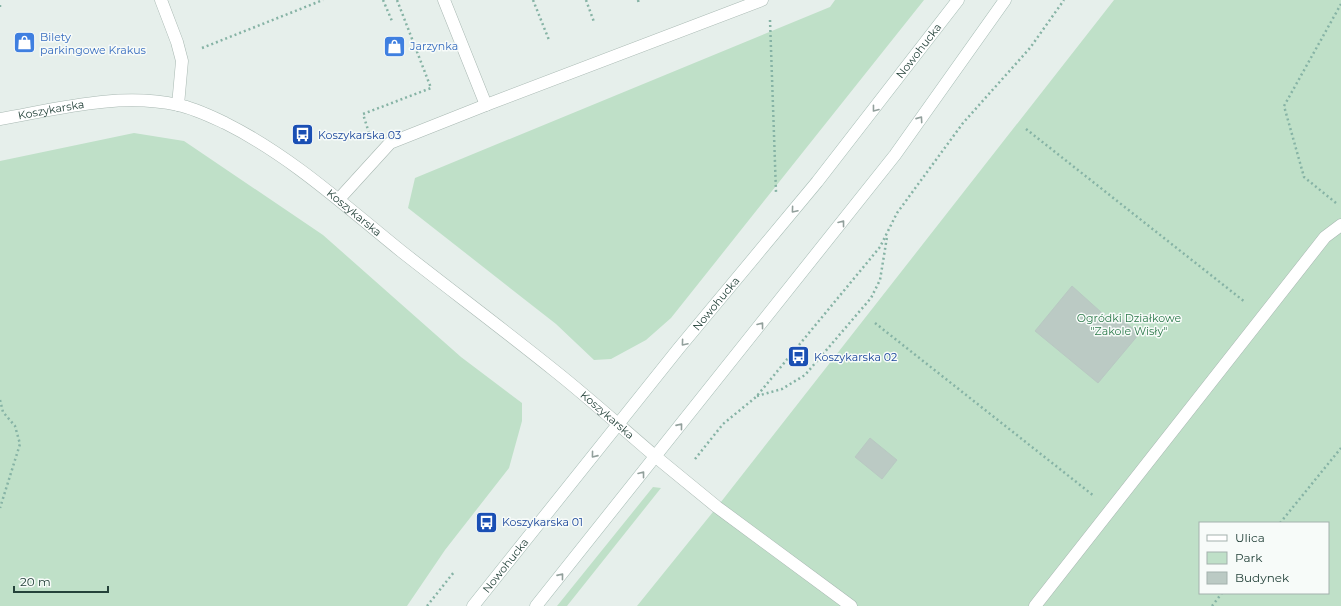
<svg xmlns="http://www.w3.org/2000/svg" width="1341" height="606" viewBox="0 0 1341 606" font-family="Montserrat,sans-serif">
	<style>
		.green { fill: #bfe0c8; fill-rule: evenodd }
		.building { fill: #bbcac4; stroke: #b8c9c2 }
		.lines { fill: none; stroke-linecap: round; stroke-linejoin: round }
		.lane-casing { stroke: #a8b8b2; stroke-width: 13 }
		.street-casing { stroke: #a8b8b2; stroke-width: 13 }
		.secondary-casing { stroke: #a4bbb3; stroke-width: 13 }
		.path { stroke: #86b3a5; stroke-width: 2.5; stroke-dasharray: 2 3; stroke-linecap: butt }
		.lane { stroke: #fff; stroke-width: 12 }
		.street { stroke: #fff; stroke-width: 12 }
		.secondary { stroke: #fff; stroke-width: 12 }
		.oneway { stroke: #92a09c }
		.labels { text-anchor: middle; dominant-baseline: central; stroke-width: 3; stroke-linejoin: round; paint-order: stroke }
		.shop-label { font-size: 11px; fill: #366cbe; stroke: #f7fbf9; text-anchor: start }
		.street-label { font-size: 11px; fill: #24423a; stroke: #f7fbf9 }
		.transit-label { font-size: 11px; fill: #164399; stroke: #f7fbf9; text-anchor: start }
		.park-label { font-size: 11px; fill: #2d7a4b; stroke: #f7fbf9 }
	</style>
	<rect width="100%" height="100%" fill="#e6efeb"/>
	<!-- green -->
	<path class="green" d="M835,0H924L671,318L646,340L611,359L594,360L556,324L408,208L415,178L830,7Z
		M1114,0H1341V606H637L717,507ZM1200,523H1328V593H1200Z
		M134,133L184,141L323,235L461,357L522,403V421L509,468L445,550L407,606H0V161Z
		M653,487L661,488L567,606H557Z"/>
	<!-- building -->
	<path class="building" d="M1072,286L1112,322L1117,315L1139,334L1098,383L1035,331Z
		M870,438L897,460L882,479L855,457Z"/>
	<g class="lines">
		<defs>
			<path id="lane" d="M486,105L762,0
				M656,457L717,507L851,606
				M1035,606L1325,237L1341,225"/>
			<g id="street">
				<path d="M161,0L177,42L182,61L178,105"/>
				<path id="s1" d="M0,119C57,109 120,92 178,105C194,108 210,116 225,123C291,156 344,205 401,251C452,291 504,330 555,371C589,398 622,428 656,457"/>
				<path d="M339,199L390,143L486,105L444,0"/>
			</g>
			<g id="secondary">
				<path id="s2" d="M473,606L679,348L817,182L958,0"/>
				<path d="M536,606L895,155L1005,0"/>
			</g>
		</defs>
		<!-- lane casing -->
		<use href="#lane" class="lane-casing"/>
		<!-- street casing -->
		<use href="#street" class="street-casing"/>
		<!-- secondary casing -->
		<use href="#secondary" class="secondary-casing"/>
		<!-- path -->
		<path class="path" d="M383,0L392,21
			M533,0L549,40
			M586,0L594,22
			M638,0L639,4
			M0,5V9
			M770,20L776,192
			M202,48L323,0
			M1026,129L1245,302
			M369,133L363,114L431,88L397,0
			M1336,203L1304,177L1284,106L1341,4
			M875,323L1094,496
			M757,396L782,389L805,375L871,298L880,280L887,237
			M0,400L3,412L15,426L20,444L0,508
			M695,459L723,424L756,397L880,247L897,213L963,123L1030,48L1064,0
			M1280,523L1341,448
			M427,606L454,572
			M1212,606L1222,593"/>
		<!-- lane -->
		<use href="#lane" class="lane"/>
		<!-- street -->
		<use href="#street" class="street"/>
		<!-- secondary -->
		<use href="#secondary" class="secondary"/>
	</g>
	<!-- one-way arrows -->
	<defs><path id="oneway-chevron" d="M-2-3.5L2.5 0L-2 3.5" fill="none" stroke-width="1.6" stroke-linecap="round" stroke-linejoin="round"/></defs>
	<g class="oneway">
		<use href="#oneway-chevron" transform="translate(875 109) rotate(128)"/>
		<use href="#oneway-chevron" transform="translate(920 119) rotate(-55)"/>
		<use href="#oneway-chevron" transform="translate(794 210) rotate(130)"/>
		<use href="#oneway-chevron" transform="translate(842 223) rotate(-52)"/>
		<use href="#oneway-chevron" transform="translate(761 325) rotate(-52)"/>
		<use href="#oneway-chevron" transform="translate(684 343) rotate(130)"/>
		<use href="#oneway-chevron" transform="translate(680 426) rotate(-51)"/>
		<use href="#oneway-chevron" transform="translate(594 455) rotate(129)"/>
		<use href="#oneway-chevron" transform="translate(642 474) rotate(-52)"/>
		<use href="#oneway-chevron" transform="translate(561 576) rotate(-51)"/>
	</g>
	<!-- icons -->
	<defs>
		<symbol id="shop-square" viewBox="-11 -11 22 22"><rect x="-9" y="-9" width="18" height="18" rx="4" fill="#3f7fe0" stroke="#f7fbf9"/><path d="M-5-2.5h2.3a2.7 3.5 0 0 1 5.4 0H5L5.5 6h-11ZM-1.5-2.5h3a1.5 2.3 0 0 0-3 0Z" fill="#fff"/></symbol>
		<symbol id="bus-square" viewBox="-11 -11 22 22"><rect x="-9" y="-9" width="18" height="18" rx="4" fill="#1a4fb4" stroke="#f7fbf9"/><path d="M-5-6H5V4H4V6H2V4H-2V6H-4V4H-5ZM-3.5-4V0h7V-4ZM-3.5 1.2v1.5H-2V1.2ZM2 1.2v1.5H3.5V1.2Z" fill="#fff"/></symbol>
	</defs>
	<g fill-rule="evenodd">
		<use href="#shop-square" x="12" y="30" width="25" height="25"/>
		<use href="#shop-square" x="382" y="34" width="25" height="25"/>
		<use href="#bus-square" x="290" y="122" width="25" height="25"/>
		<use href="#bus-square" x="786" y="344" width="25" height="25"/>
		<use href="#bus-square" x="474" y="510" width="25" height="25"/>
	</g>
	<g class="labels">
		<!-- shop labels -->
		<g class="shop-label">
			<text x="40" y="37">Bilety<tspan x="40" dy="13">parkingowe Krakus</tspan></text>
			<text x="410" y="46">Jarzynka</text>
		</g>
		<!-- street labels -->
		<g class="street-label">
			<text stroke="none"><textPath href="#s2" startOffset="712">Nowohucka</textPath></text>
			<text stroke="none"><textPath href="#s1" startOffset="52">Koszykarska</textPath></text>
			<text stroke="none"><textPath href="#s1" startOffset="388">Koszykarska</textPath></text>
			<text stroke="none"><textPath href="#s2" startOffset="388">Nowohucka</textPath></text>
			<text stroke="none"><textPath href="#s1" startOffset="712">Koszykarska</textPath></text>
			<text stroke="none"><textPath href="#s2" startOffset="52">Nowohucka</textPath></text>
		</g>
		<!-- transit labels -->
		<g class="transit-label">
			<text x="318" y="135">Koszykarska 03</text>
			<text x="814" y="357">Koszykarska 02</text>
			<text x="502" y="522">Koszykarska 01</text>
		</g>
		<!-- park labels -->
		<g class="park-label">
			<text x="1129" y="318">Ogródki Działkowe<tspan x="1129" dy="13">"Zakole Wisły"</tspan></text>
		</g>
	</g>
	<!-- legend -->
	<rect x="1199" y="522" width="130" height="72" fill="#f7fbf9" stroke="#a3b1ad"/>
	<rect x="1207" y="535" width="20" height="6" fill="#ffffff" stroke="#a3b1ad"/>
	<text x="1235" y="542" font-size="12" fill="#24423a">Ulica</text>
	<rect x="1207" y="552" width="20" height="12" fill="#bfe0c8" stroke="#a3b1ad"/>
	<text x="1235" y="562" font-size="12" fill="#24423a">Park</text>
	<rect x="1207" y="572" width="20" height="12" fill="#bbcac4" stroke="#a3b1ad"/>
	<text x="1235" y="582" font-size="12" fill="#24423a">Budynek</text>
	<!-- scale -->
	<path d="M14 586v6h94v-6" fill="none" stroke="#24423a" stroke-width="2"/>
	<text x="20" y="586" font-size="12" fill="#24423a" stroke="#f7fbf9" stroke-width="3" paint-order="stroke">20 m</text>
</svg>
